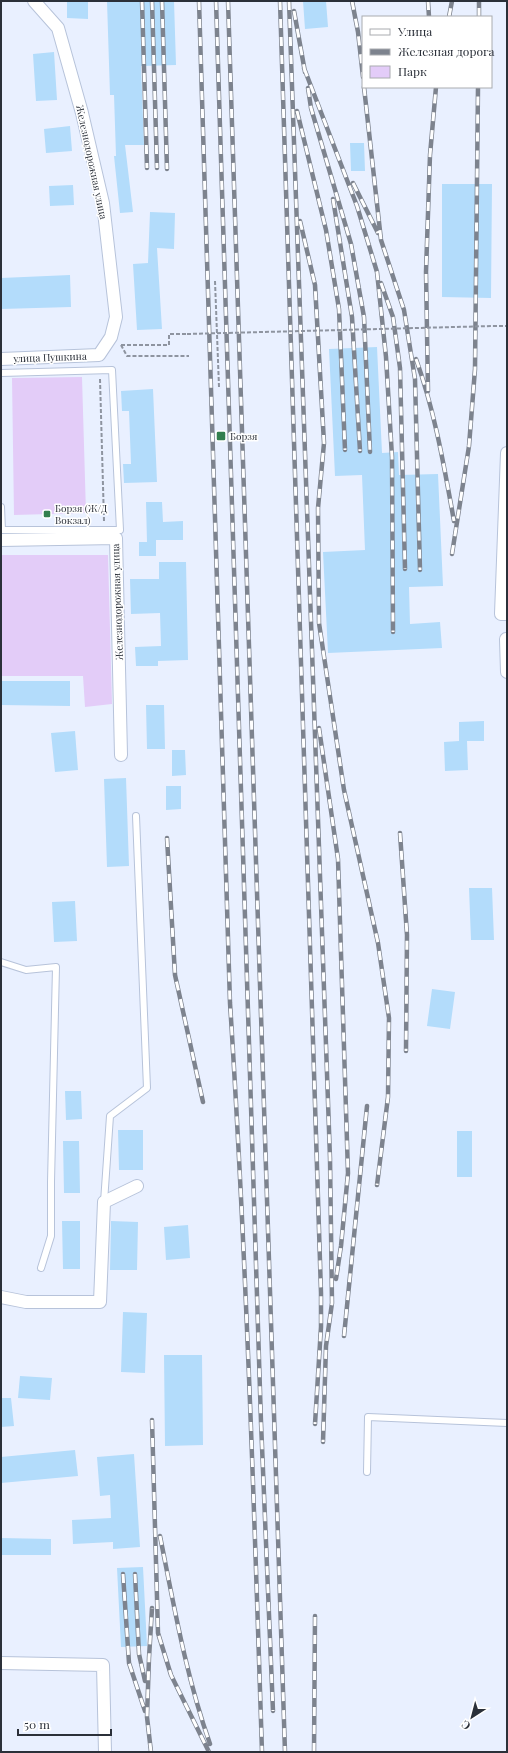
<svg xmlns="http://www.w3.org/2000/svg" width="508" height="1753" viewBox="0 0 508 1753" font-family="'Playfair Display',serif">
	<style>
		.green { fill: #e3ccf8 }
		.building { fill: #b3dcfb }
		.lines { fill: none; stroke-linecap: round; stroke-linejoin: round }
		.service-casing { stroke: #b7c3da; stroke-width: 8 }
		.minor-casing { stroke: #b7c3da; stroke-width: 14 }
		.path { stroke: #8e94a0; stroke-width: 2; stroke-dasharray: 4 2; stroke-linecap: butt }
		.service { stroke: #fff; stroke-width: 6 }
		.minor { stroke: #fff; stroke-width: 12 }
		.rail-casing { stroke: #7d838e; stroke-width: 4.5 }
		.rail { stroke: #fff; stroke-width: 3; stroke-dasharray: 9; stroke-linecap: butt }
		.path-bridge { stroke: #8e94a0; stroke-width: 2; stroke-dasharray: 4 2; stroke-linecap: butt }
		.poi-dot { fill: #337f4e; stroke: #fff; stroke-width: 1.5 }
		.labels { text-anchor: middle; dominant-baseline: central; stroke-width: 3; stroke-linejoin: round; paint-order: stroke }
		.street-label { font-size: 10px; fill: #2b3039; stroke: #fff }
		.poi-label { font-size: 10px; fill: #2b3039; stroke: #fff; text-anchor: start }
	</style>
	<rect width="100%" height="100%" fill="#e9f0ff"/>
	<!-- green -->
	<path class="green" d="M82,377L86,513L14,515L12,378Z
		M1,555H108L112,704L85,707L83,676H1Z"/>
	<!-- building -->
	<path class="building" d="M67,1H88V19L67,18Z
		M107,1H174L176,65L141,66L144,145H125L133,212L120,213L114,156H116L114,95H110Z
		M303,1H326L328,27L305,29Z
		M54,52L57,100L36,101L33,54Z
		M70,126L72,151L46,153L44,129Z
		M350,143H364L365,171H351Z
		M442,184H492L491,298L442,297Z
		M73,185L74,205L50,206L49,186Z
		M150,212L175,213L174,249L157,248L162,329L137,330L133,264L148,263Z
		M70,275L71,307L1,309V278Z
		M377,347L382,453L398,452L399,475L438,474L443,586L409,587L410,624L440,622L442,648L328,653L323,552L365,550L362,475L335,476L329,349Z
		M153,389L157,482L124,483L123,464H131L129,411H122L121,391Z
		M146,502H162L163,522L183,521V540H156V556H139V542H147Z
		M159,562H186L188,660L158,661V666H136L135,647L161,646L160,613L131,614L130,579H159Z
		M1,681H70V706L1,705Z
		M146,705H164L165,749H147Z
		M484,721V741H467L468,770L445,771L444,742L459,741V722Z
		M75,731L78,770L55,772L51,733Z
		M172,750H185L186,775L172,776Z
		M126,778L129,866L107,867L104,779Z
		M166,786H181V809L166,810Z
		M469,888H492L494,940H471Z
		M75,901L77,941L54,942L52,902Z
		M432,989L455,992L450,1029L427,1026Z
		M65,1091H81L82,1119L66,1120Z
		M118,1130H143V1170H119Z
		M457,1131H472V1177H457Z
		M63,1141H79L80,1193H64Z
		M62,1221H80V1269H63Z
		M111,1221L138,1222L137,1270H110Z
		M188,1225L190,1258L166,1260L164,1227Z
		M123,1312L147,1313L145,1373L121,1372Z
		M164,1355H202L203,1445L165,1446Z
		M20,1376L52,1378L50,1400L18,1398Z
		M1,1398H11L14,1426L1,1427Z
		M75,1450L78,1476L1,1483V1457Z
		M134,1454L140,1547L113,1549V1542L73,1544L72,1520L111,1518L110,1495L100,1496L97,1457Z
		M1,1538L51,1539V1555H1Z
		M143,1567L147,1646L121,1647L117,1568Z"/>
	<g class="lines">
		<defs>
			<path id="service" d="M1,373L112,370L120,530H2L1,507
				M1,962L26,970L56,967L51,1182V1236L41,1268
				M104,1202L110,1116L147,1088L136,816
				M367,1472L368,1417L507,1423"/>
			<path id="minor" d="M1,359L99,355L111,337L116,317L103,203L82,113L58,28L34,1
				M507,453L501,614H507
				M1,540L116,538L121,755
				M506,639L507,672
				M1,1297L26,1302H100L104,1202L137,1186
				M1,1663L103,1665L105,1752"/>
		</defs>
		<!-- service casing -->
		<use href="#service" class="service-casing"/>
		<!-- minor casing -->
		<use href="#minor" class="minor-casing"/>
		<!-- path -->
		<path class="path" d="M215,281L219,387
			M493,326H507
			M121,345H169V334H187
			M121,345L127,356H189
			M100,379L104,521"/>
		<!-- service -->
		<use href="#service" class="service"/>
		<!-- minor -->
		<use href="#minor" class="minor"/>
		<defs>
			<path id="rail" d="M142,1L147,168
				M152,1L157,168
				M162,1L167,169
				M199,1L230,1003C246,1252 254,1502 262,1752
				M216,1L261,1422L273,1711
				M228,1L285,1752
				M280,1L321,1293V1327L315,1424
				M289,1L330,1158L332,1303L326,1346L323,1442
				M352,1L358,32L363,77
				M428,1L429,17
				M294,11L305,72
				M449,17L452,1
				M479,17V1
				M304,68L357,206L377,272L386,357L392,457L393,632
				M364,87L381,240L404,310L415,379L420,570
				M308,88L311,108L351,244L364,317L370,452
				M297,111L326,230L339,309L345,450
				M353,183L378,233
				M333,199L352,317L360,451
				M300,221L315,285L324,443L318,508L319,623L344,790L378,943L389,1018L388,1097L377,1185
				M381,283L393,317L400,368L405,569
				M416,359C435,412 444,466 454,521
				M428,391L426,272L430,155L436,87
				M452,554L469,446L475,369L478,87
				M319,728L338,859L348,1173L341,1246L336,1279
				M400,833L407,935L406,1051
				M167,838L175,975L203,1102
				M344,1336L367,1106
				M152,1420L158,1633L171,1675L209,1752
				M160,1536C174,1606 186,1676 210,1744
				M123,1574L129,1663L145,1711
				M135,1574L139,1654L145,1681
				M151,1752L147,1717L149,1658L152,1608
				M314,1752L315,1616"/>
		</defs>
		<!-- rail casing -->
		<use href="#rail" class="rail-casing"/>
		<!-- rail -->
		<use href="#rail" class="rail"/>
		<!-- path-bridge -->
		<path class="path-bridge" d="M187,334L493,326"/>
	</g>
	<!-- markers -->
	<g class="poi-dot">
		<rect x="216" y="431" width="10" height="10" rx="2"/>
		<rect x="43" y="510" width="8" height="8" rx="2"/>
	</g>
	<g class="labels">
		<!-- street labels -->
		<g class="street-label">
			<text transform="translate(92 162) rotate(78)">Железнодорожная улица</text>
			<text transform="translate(50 357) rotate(-2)">улица Пушкина</text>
			<text transform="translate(117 602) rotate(-92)">Железнодорожная улица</text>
		</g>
		<!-- poi labels -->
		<g class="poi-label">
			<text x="230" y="436">Борзя</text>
			<text x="55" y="508">Борзя (Ж/Д<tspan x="55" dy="12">Вокзал)</tspan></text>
		</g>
	</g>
	<!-- border -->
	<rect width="508" height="1753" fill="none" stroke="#2b3039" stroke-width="4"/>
	<!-- legend -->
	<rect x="362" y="16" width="130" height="72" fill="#ffffff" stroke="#aaacb0"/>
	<rect x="370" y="29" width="20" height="6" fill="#ffffff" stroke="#aaacb0"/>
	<text x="398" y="36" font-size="12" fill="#2b3039">Улица</text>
	<rect x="370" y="49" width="20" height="6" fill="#7d838e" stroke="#aaacb0"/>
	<text x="398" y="56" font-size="12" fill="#2b3039">Железная дорога</text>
	<rect x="370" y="66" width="20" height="12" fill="#e3ccf8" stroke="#aaacb0"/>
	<text x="398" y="76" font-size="12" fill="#2b3039">Парк</text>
	<!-- north arrow -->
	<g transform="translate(472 1717) rotate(216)" stroke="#ffffff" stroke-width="3" paint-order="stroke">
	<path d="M0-3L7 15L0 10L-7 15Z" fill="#2b3039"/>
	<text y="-6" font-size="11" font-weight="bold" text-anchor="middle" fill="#2b3039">С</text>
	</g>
	<!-- scale -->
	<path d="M18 1729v6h93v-6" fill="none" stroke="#2b3039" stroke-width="2"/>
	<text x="24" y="1729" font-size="12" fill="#2b3039" stroke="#ffffff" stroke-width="3" paint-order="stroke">50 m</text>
</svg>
